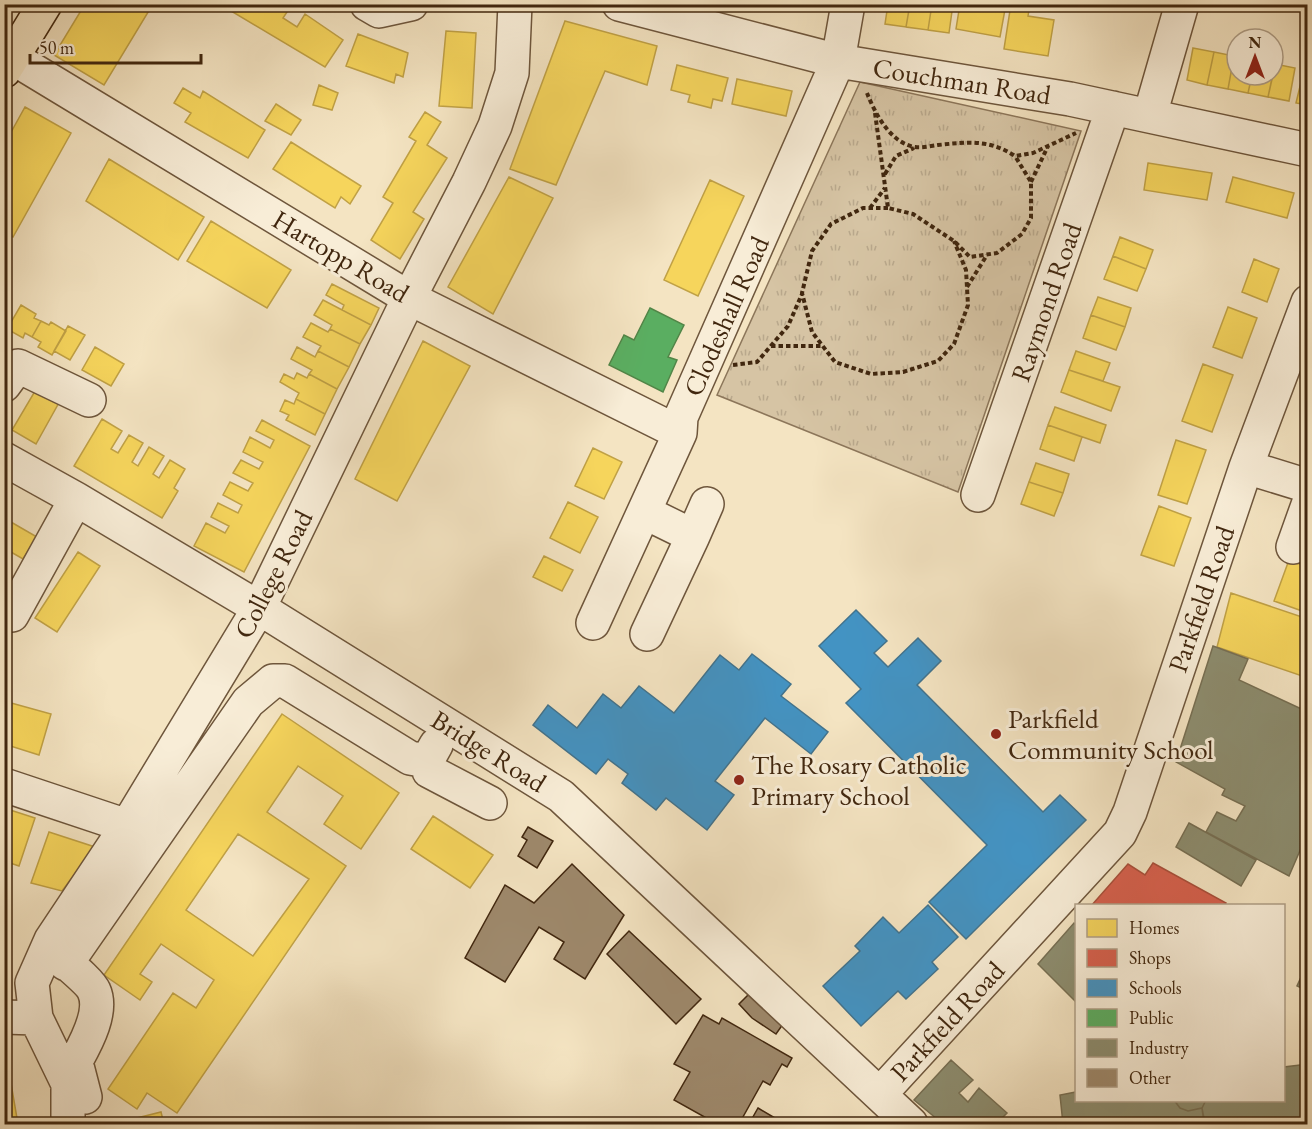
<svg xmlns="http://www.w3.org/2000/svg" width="1312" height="1129" viewBox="0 0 1312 1129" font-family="'EB Garamond',serif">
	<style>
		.park { fill: url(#park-tufts); stroke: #8c765a; stroke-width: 1.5 }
		.homes { fill: #f6d55c; stroke: #c0a145; stroke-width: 1.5; fill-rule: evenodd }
		.shops { fill: #d6604d; stroke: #a94f3a; stroke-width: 1.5 }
		.schools { fill: #4393c3; stroke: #42738d; stroke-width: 1.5 }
		.public { fill: #5aae61; stroke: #528648; stroke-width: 1.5 }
		.industry { fill: #8c8c6e; stroke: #766e52; stroke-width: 1.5 }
		.building { fill: #9e896c; stroke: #41270f; stroke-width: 1.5 }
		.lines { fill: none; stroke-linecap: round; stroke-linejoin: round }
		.minor-casing { stroke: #6e563c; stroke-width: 36 }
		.major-casing { stroke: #41270f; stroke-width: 36 }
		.path { stroke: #41270f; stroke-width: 4; stroke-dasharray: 4.5 3; stroke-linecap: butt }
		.minor { stroke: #f8edd7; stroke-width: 33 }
		.major { stroke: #f4e4c2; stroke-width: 33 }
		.poi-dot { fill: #8f2418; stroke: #f8edd7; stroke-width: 2 }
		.labels { text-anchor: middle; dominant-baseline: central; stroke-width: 6; stroke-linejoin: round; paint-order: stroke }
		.street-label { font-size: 27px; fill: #41270f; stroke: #f8edd7 }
		.poi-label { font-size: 27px; fill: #41270f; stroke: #f8edd7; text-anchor: start }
	</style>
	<defs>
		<pattern id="park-tufts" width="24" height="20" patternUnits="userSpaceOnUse" patternTransform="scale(1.5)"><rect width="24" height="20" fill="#d6c4a4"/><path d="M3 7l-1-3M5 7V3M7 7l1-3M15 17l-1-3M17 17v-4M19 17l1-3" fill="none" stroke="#b9a88c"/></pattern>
	</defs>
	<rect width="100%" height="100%" fill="#f4e4c2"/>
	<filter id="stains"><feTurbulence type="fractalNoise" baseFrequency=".00333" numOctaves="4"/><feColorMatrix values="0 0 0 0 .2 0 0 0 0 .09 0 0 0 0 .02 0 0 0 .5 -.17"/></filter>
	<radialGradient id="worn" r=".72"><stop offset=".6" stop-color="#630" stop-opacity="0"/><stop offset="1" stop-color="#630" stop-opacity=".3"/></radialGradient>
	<!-- park -->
	<path class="park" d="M860,82L1081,131L958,492L717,395Z"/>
	<!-- homes -->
	<path class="homes" d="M85,4H153L104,85L54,55Z
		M235,4H288L291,6L283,18L297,27L305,14L343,40L325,67L231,11Z
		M888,4H910L906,27L885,24Z
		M910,4H932L928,30L906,27Z
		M932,4H953L949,33L928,30Z
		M960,4H1006L1000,37L956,29Z
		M1011,4H1030L1028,16L1054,20L1048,56L1004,49Z
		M1228,4H1260L1258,11Z
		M565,21L657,46L647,85L605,71L556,185L510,169Z
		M446,31L476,33L472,108L439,106Z
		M358,34L408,53L403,77L396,74L394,83L346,66Z
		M1193,48L1214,52L1207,85L1187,80Z
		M1214,52L1234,56L1228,89L1207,85Z
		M1234,56L1237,57V75H1252L1248,93L1228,89Z
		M1275,64L1295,68L1289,101L1268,97Z
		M677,65L728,78L722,101L713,99L711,108L688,102L690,95L671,90Z
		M1303,74L1308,75V105L1296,103Z
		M1252,75H1273L1268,97L1248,93Z
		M737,79L792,91L786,116L732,104Z
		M319,85L338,93L332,110L313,105Z
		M183,88L200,98L203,91L265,130L248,158L185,122L191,113L174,103Z
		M276,104L301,120L291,135L265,121Z
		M25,107L71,133L13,237L4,232V145Z
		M425,112L441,122L427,145L447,158L413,212L424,219L400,259L371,240L393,203L383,197L416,141L409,137Z
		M291,142L361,186L350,204L341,197L335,208L273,169Z
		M109,159L204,217L178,260L86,201Z
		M1148,163L1212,173L1207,200L1144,190Z
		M509,177L553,198L493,314L448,287Z
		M1233,177L1294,193L1287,218L1226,202Z
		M710,180L744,196L698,296L664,280Z
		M211,221L291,270L267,308L187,261Z
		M1120,237L1153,250L1146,269L1113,256Z
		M1113,256L1146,269L1137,291L1104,279Z
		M1254,259L1279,269L1267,302L1242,292Z
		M332,284L379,308L371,325L342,310L344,305L326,295Z
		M1098,297L1131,308L1125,327L1091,315Z
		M323,300L371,325L360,344L330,329L332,325L314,315Z
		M21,305L36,314L34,318L41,321L32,337L25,333L23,338L7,329Z
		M1228,307L1257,318L1242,358L1213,347Z
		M1091,315L1125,327L1116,350L1083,338Z
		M41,321L49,325L51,322L66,331L52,355L38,347L41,342L32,337Z
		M311,323L328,332L330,329L360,344L349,367L318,351L321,346L303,337Z
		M68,326L85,335L70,360L54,351Z
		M423,341L470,366L397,501L355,479Z
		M95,347L124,364L111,386L82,370Z
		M297,347L315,357L318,351L349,367L337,389L309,374L312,370L291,359Z
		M1076,351L1110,363L1103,381L1069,370Z
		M1203,364L1233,375L1212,432L1182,421Z
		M1069,370L1120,387L1111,411L1061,392Z
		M297,373L307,378L309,374L337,389L325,414L296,399L299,393L280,382L284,374L294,379Z
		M38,386L61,399L36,444L12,430Z
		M296,399L325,414L315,435L286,420L289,415L280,411L285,400L294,404Z
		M1055,407L1106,425L1100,443L1048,425Z
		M102,419L122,431L111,449L118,453L129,435L143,443L132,462L138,466L149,447L164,456L153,474L159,478L170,460L185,469L174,488L178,491L162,518L74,466Z
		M262,420L310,446L244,572L194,546L206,523L225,533L229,526L211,517L218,503L238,513L242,505L223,495L230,482L248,491L253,483L233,473L241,460L259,469L263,462L243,452L250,437L270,448L274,440L256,431Z
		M1048,425L1082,437L1074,461L1040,449Z
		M1176,440L1206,450L1187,504L1158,495Z
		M593,448L622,462L604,499L575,486Z
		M1036,463L1069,474L1063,493L1029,482Z
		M1029,482L1063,493L1054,516L1021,504Z
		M568,502L598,517L580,553L550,538Z
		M1159,506L1191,518L1174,566L1141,555Z
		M4,518L37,537L23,559L4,548Z
		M78,552L100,566L57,632L35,618Z
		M544,556L573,570L562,591L533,577Z
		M1289,560L1308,567V607L1305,612L1274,601Z
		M1231,593L1308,619V678L1217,647Z
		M4,701L51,714L39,755L4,744Z
		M282,714L399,793L361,849L324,824L343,796L298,766L267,812L346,866L177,1113L147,1093L137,1109L108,1089L173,993L196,1008L214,980L161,944L140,974L152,982L140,1000L104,975ZM238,834L309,879L253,956L186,910Z
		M4,808L35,818L19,866L4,861Z
		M433,816L493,855L470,888L411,849Z
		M49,832L95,847L62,891L31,883Z
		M4,1060H7L18,1124H4Z
		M161,1112L164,1124H113Z"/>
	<!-- shops -->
	<path class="shops" d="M1153,863L1226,903L1224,906H1091L1128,864L1145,875Z"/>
	<!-- schools -->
	<path class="schools" d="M856,610L887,641L874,653L888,667L918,638L941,661L917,685L1043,812L1060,795L1086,820L966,939L929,902L987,845L846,703L861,689L819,646Z
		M752,654L791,684L781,696L828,732L811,754L765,718L715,781L734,795L707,830L666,798L656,810L622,783L628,774L608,759L596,774L533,725L548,705L577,728L603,694L621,708L639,686L674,713L720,655L739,670Z
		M928,905L958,937L932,962L938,969L906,999L898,991L861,1026L823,986L860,951L855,946L883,917L899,933Z"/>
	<!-- public -->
	<path class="public" d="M650,308L684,325L668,357L677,360L663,392L609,365L624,335L634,340Z"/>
	<!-- industry -->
	<path class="industry" d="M1213,646L1248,659L1239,680L1308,712V832L1289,876L1206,832L1217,812L1236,821L1245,806L1222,795L1225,789L1176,762Z
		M1189,823L1256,860L1241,886L1176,847Z
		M1074,923L1076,925V1002L1038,964Z
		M1308,962V991L1297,986Z
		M951,1060L973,1080L959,1093L968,1102L979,1088L1007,1113L996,1124H943L914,1100Z
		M1308,1064V1124H1205L1202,1108L1206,1100H1284V1067Z
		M1076,1092V1100H1174L1180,1108L1188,1111L1202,1108L1204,1124H1063L1060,1095Z
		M1174,1100H1206L1202,1108L1188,1111L1180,1108Z"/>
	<!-- building -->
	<path class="building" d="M528,827L553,841L537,868L518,856L527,840L522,837Z
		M572,864L624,915L585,979L554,959L564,942L539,927L505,982L465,958L505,885L534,903Z
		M629,931L701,999L676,1024L607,954Z
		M750,993L783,1024L776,1034L752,1018L739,1004Z
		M703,1015L719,1024L722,1018L792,1058L787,1067L782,1064L770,1085L763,1081L739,1124H717L674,1100L690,1072L674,1064Z
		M758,1108L780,1121L777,1124H749Z"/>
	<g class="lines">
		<defs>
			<path id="minor" d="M367,4L379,11L411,4
				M619,4L838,61L1070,99L1308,150
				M13,58L409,298L680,433
				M1150,115L1182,4
				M4,385L18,366L89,400
				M4,459L76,499L259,608L561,796L911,1124
				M1246,467L1308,486
				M978,495L1113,108
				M644,512L693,536L647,634
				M693,536L707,504
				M1293,547L1308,505
				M12,615L76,499
				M593,623L680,433L681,417L838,61L848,4
				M436,745L427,761L429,771L490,803
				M4,785L127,826
				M50,948C59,957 90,981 94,991C103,1011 87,1041 77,1059V1066L85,1097
				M66,964L248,702L273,681H285L410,758L427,761
				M4,1017L36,1018
				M880,1094L1120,833L1130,812L1246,467L1308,302
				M68,1124V1084L36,1018L32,983L51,940L127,826L259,608L409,298L469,182L495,126L512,73L515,4"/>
			<path id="major" d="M4,71L45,4"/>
		</defs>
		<!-- minor casing -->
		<use href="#minor" class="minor-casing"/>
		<!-- major casing -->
		<use href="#major" class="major-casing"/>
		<!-- path -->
		<path class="path" d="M867,93C875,113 890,143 915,147C922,148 931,146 938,145C968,142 989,139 1015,156L1033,153L1076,133
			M875,113L888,208L913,214L954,241L970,257L997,253L1022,234L1031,218V182L1015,156
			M885,174L896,156L914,148
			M1031,182L1048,146
			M870,208L885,188
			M888,208H863L831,224L812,251L802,293L812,332L835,362L871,374L903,372L938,361L954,344L968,305L966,270L954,241
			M967,287L987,255
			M771,346H823
			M733,365L757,362L788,326L802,294"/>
		<!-- minor -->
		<use href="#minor" class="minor"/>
		<!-- major -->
		<use href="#major" class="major"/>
	</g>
	<!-- markers -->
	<g class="poi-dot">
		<circle cx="996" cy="734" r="6"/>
		<circle cx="739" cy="780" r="6"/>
	</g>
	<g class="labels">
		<!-- street labels -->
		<g class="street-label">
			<text transform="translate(962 81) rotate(9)">Couchman Road</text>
			<text transform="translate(341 256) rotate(31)">Hartopp Road</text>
			<text transform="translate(1046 302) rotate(-71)">Raymond Road</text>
			<text transform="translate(726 316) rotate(-66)">Clodeshall Road</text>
			<text transform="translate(273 574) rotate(-63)">College Road</text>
			<text transform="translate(1201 599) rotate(-71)">Parkfield Road</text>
			<text transform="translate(489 751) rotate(32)">Bridge Road</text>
			<text transform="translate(947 1021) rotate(-47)">Parkfield Road</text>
		</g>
		<!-- poi labels -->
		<g class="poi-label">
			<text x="1008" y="718">Parkfield<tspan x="1008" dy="31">Community School</tspan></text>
			<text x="751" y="764">The Rosary Catholic<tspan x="751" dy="31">Primary School</tspan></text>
		</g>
	</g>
	<!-- margin -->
	<rect width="1312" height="1129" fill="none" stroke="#f4e4c2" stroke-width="24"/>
	<rect x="6" y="6" width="1300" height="1117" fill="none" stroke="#41270f" stroke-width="3"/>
	<rect x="12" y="12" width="1288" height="1105" fill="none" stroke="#41270f" stroke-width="1.5"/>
	<!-- legend -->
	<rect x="1075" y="904" width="210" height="198" fill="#f8edd7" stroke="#af9e87" stroke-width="1.5"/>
	<rect x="1087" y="919" width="30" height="18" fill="#f6d55c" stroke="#af9e87" stroke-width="1.5"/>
	<text x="1129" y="934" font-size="18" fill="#41270f">Homes</text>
	<rect x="1087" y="949" width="30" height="18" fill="#d6604d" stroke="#af9e87" stroke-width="1.5"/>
	<text x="1129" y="964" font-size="18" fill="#41270f">Shops</text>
	<rect x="1087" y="979" width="30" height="18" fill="#4393c3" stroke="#af9e87" stroke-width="1.5"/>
	<text x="1129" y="994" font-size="18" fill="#41270f">Schools</text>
	<rect x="1087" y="1009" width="30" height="18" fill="#5aae61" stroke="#af9e87" stroke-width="1.5"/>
	<text x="1129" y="1024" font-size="18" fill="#41270f">Public</text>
	<rect x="1087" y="1039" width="30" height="18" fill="#8c8c6e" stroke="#af9e87" stroke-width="1.5"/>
	<text x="1129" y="1054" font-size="18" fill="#41270f">Industry</text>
	<rect x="1087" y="1069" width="30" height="18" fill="#9e896c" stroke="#af9e87" stroke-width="1.5"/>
	<text x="1129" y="1084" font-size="18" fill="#41270f">Other</text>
	<!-- north arrow -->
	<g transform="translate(1255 57)"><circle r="28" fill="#f8edd7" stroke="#af9e87" stroke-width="1.5"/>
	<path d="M0-4.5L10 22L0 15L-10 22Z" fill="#8f2418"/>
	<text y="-9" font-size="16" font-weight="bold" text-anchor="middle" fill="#41270f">N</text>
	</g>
	<!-- scale -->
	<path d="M30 54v9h171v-9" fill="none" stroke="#41270f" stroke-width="3"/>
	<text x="39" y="54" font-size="18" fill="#41270f" stroke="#f8edd7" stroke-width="4.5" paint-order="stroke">50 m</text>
	<rect width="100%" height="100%" filter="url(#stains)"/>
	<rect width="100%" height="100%" fill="url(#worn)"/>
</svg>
